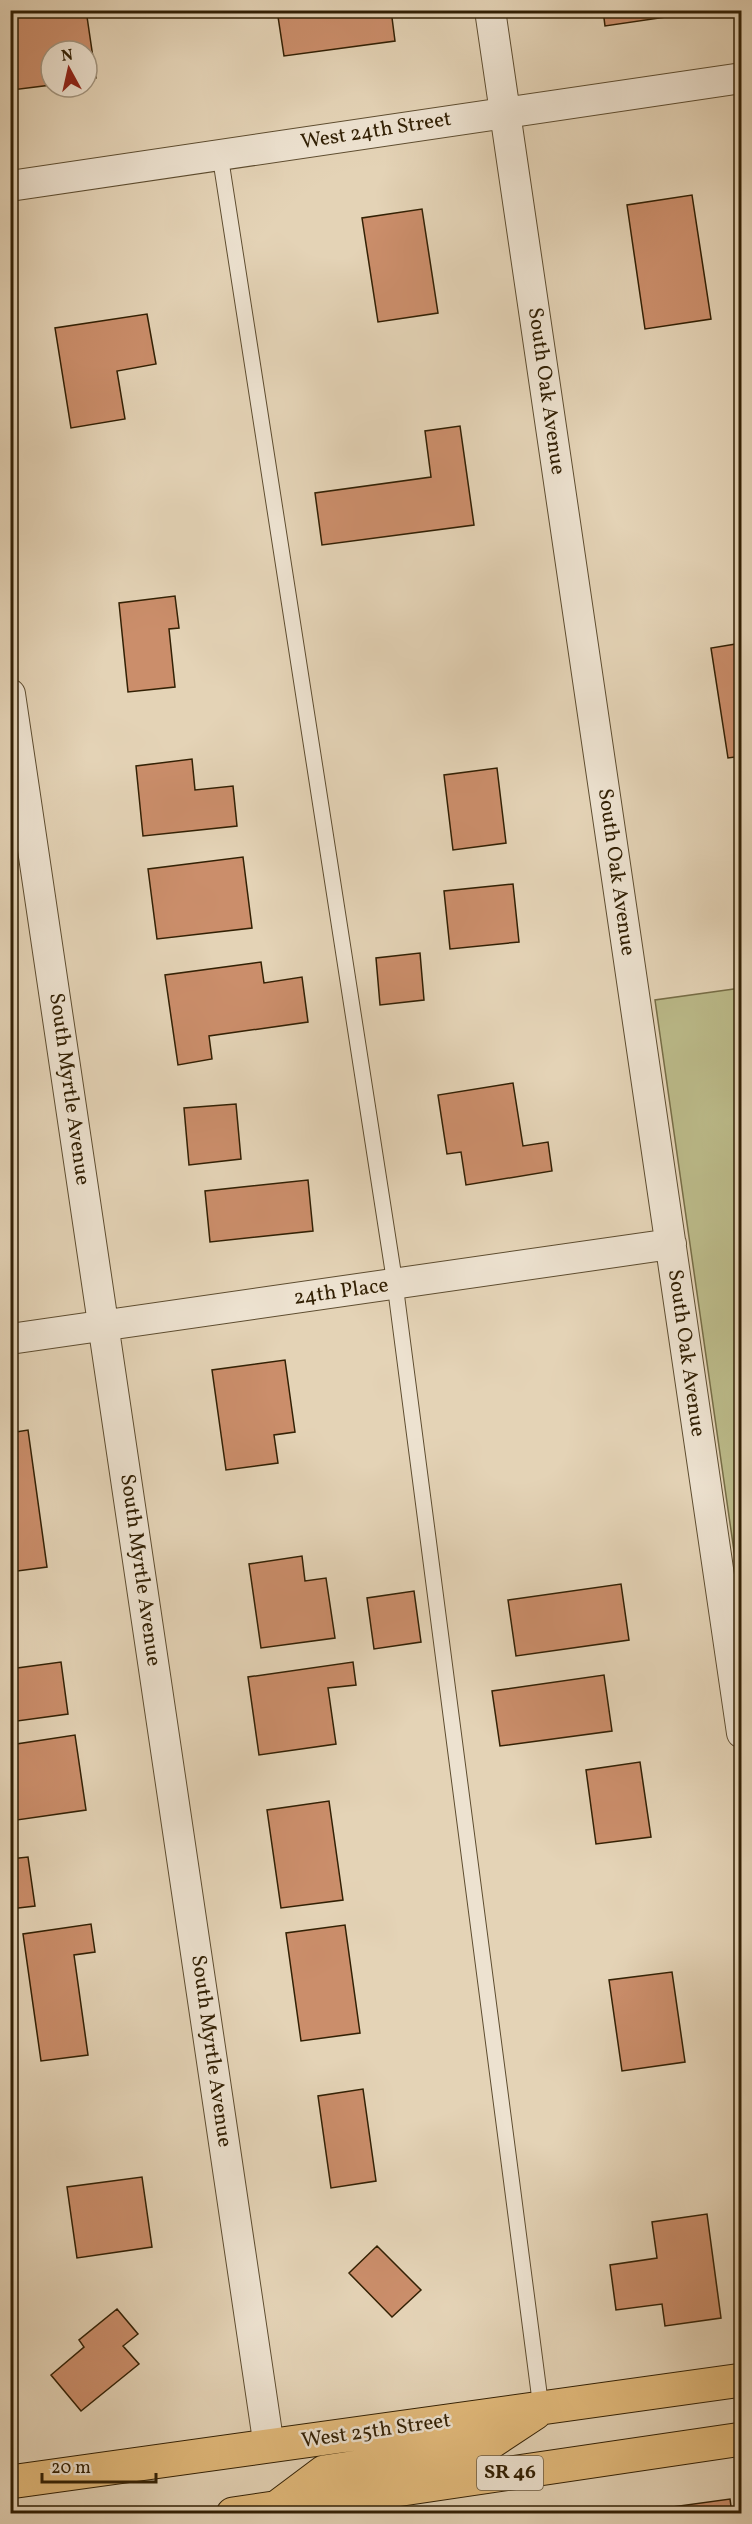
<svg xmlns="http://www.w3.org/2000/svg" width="752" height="2524" viewBox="0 0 752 2524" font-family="Vollkorn,serif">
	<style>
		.green { fill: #bbba89; stroke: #766d46; stroke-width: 1.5 }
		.building { fill: #cb8e6b; stroke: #322004; stroke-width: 1.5 }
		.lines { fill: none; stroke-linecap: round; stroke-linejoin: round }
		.lane-casing { stroke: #5e4d30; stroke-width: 17 }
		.street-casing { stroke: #5e4d30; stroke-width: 32 }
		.primary-casing { stroke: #322004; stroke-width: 35 }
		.lane { stroke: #ede2d0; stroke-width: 15 }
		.street { stroke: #ede2d0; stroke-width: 30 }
		.primary { stroke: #e2ba7b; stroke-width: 33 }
		.labels { text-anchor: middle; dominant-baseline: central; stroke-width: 5; stroke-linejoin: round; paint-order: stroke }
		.shield { fill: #ede2d0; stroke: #6a5a41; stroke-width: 1.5 }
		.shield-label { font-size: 20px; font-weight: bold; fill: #322004 }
		.street-label { font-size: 21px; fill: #322004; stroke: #ede2d0 }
	</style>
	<rect width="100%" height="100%" fill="#e4d3b6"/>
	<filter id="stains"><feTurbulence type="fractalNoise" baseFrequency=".00333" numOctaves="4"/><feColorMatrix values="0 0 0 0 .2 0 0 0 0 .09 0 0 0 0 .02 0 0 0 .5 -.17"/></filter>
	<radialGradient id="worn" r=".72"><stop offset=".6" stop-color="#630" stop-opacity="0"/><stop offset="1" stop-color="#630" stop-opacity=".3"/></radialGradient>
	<!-- green -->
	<path class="green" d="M741,988H742L741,1600L655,1000Z"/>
	<!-- building -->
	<path class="building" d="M10,10H86L96,78L87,80V51H51V85L12,90Z
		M277,10H391L395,41L284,56Z
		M603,10H714L605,26Z
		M692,195L711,319L645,329L627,205Z
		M422,209L438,313L378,322L362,218Z
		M147,314L156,364L117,371L125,419L71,428L55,328Z
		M460,426L474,525L322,545L315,493L431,477L425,431Z
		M175,596L179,628L169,629L175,687L128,692L119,603Z
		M742,643V756L728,758L711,648Z
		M192,759L195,790L233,786L237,826L143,836L136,766Z
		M497,768L506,843L453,850L444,775Z
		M243,857L252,928L157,939L148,869Z
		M513,884L519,942L450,949L444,891Z
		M420,953L424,1000L380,1005L376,958Z
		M261,962L264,983L302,977L308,1022L209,1036L212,1059L178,1065L165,975Z
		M513,1083L523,1146L548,1142L552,1171L466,1185L461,1152L447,1154L438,1095Z
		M236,1104L241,1159L189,1165L184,1108Z
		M308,1180L313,1231L210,1242L205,1191Z
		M285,1360L295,1432L274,1435L278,1463L226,1470L212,1370Z
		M28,1430L47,1567L10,1572V1433Z
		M302,1556L305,1581L326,1578L335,1638L261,1648L249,1564Z
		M621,1584L629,1640L516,1656L508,1600Z
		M414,1591L421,1642L374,1649L367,1598Z
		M61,1662L68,1714L10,1722V1669Z
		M353,1662L356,1685L328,1688L336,1744L259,1755L248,1677Z
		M604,1675L612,1731L500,1746L492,1691Z
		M75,1735L86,1810L10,1821V1745Z
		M640,1762L651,1837L596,1844L586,1770Z
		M329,1801L343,1900L281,1908L267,1810Z
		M28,1857L35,1906L10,1909V1859Z
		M91,1924L95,1952L74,1955L88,2055L41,2061L23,1934Z
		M345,1925L360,2033L301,2041L286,1933Z
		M672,1972L685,2062L622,2071L609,1980Z
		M363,2089L376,2181L331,2188L318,2096Z
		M142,2177L152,2247L77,2258L67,2187Z
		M707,2214L721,2318L665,2326L662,2304L616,2310L610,2265L657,2258L652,2222Z
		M377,2246L421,2290L392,2317L349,2273Z
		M117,2309L138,2334L123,2346L139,2364L81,2411L51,2375L84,2347L79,2340Z
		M730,2499L732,2514H621Z"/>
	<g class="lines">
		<defs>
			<path id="lane" d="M220,155L395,1284L541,2408"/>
			<path id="street" d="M490,10L742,1733
				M10,186L742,78
				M10,694L269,2447
				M10,1339L671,1244"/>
			<path id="primary" d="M10,2482L742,2380
				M280,2505L324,2472L482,2448L535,2413
				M233,2514L742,2439"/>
		</defs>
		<!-- lane casing -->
		<use href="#lane" class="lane-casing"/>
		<!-- street casing -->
		<use href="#street" class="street-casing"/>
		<!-- primary casing -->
		<use href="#primary" class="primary-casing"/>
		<!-- lane -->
		<use href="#lane" class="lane"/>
		<!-- street -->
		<use href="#street" class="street"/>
		<!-- primary -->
		<use href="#primary" class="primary"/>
	</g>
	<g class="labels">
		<!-- shield labels -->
		<rect class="shield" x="477" y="2456" width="66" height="34" rx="4.5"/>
		<g class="shield-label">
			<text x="510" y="2473">SR 46</text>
		</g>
		<!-- street labels -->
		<g class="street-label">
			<text transform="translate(376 131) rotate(-9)">West 24th Street</text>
			<text transform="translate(546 391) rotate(82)">South Oak Avenue</text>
			<text transform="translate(616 872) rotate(82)">South Oak Avenue</text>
			<text transform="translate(69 1089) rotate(82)">South Myrtle Avenue</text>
			<text transform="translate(341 1292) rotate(-8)">24th Place</text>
			<text transform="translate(686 1353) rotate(82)">South Oak Avenue</text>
			<text transform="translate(140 1570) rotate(82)">South Myrtle Avenue</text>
			<text transform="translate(211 2051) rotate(82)">South Myrtle Avenue</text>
			<text transform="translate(376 2431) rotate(-8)">West 25th Street</text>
		</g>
	</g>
	<!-- margin -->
	<rect width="752" height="2524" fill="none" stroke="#e4d3b6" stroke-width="36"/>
	<rect x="12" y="12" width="728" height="2500" fill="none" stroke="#322004" stroke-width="3"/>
	<rect x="18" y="18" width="716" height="2488" fill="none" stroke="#322004" stroke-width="1.5"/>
	<!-- north arrow -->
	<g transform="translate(69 69) rotate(352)"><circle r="28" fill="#ede2d0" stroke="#a2947e" stroke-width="1.5"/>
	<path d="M0-4.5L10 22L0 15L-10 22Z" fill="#8f2418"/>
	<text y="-9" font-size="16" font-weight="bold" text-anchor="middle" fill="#322004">N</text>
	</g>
	<!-- scale -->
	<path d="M42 2473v9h114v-9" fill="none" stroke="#322004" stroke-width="3"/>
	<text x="51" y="2473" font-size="18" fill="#322004" stroke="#ede2d0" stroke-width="4.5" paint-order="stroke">20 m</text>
	<rect width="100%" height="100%" filter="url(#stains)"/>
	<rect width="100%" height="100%" fill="url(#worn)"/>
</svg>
